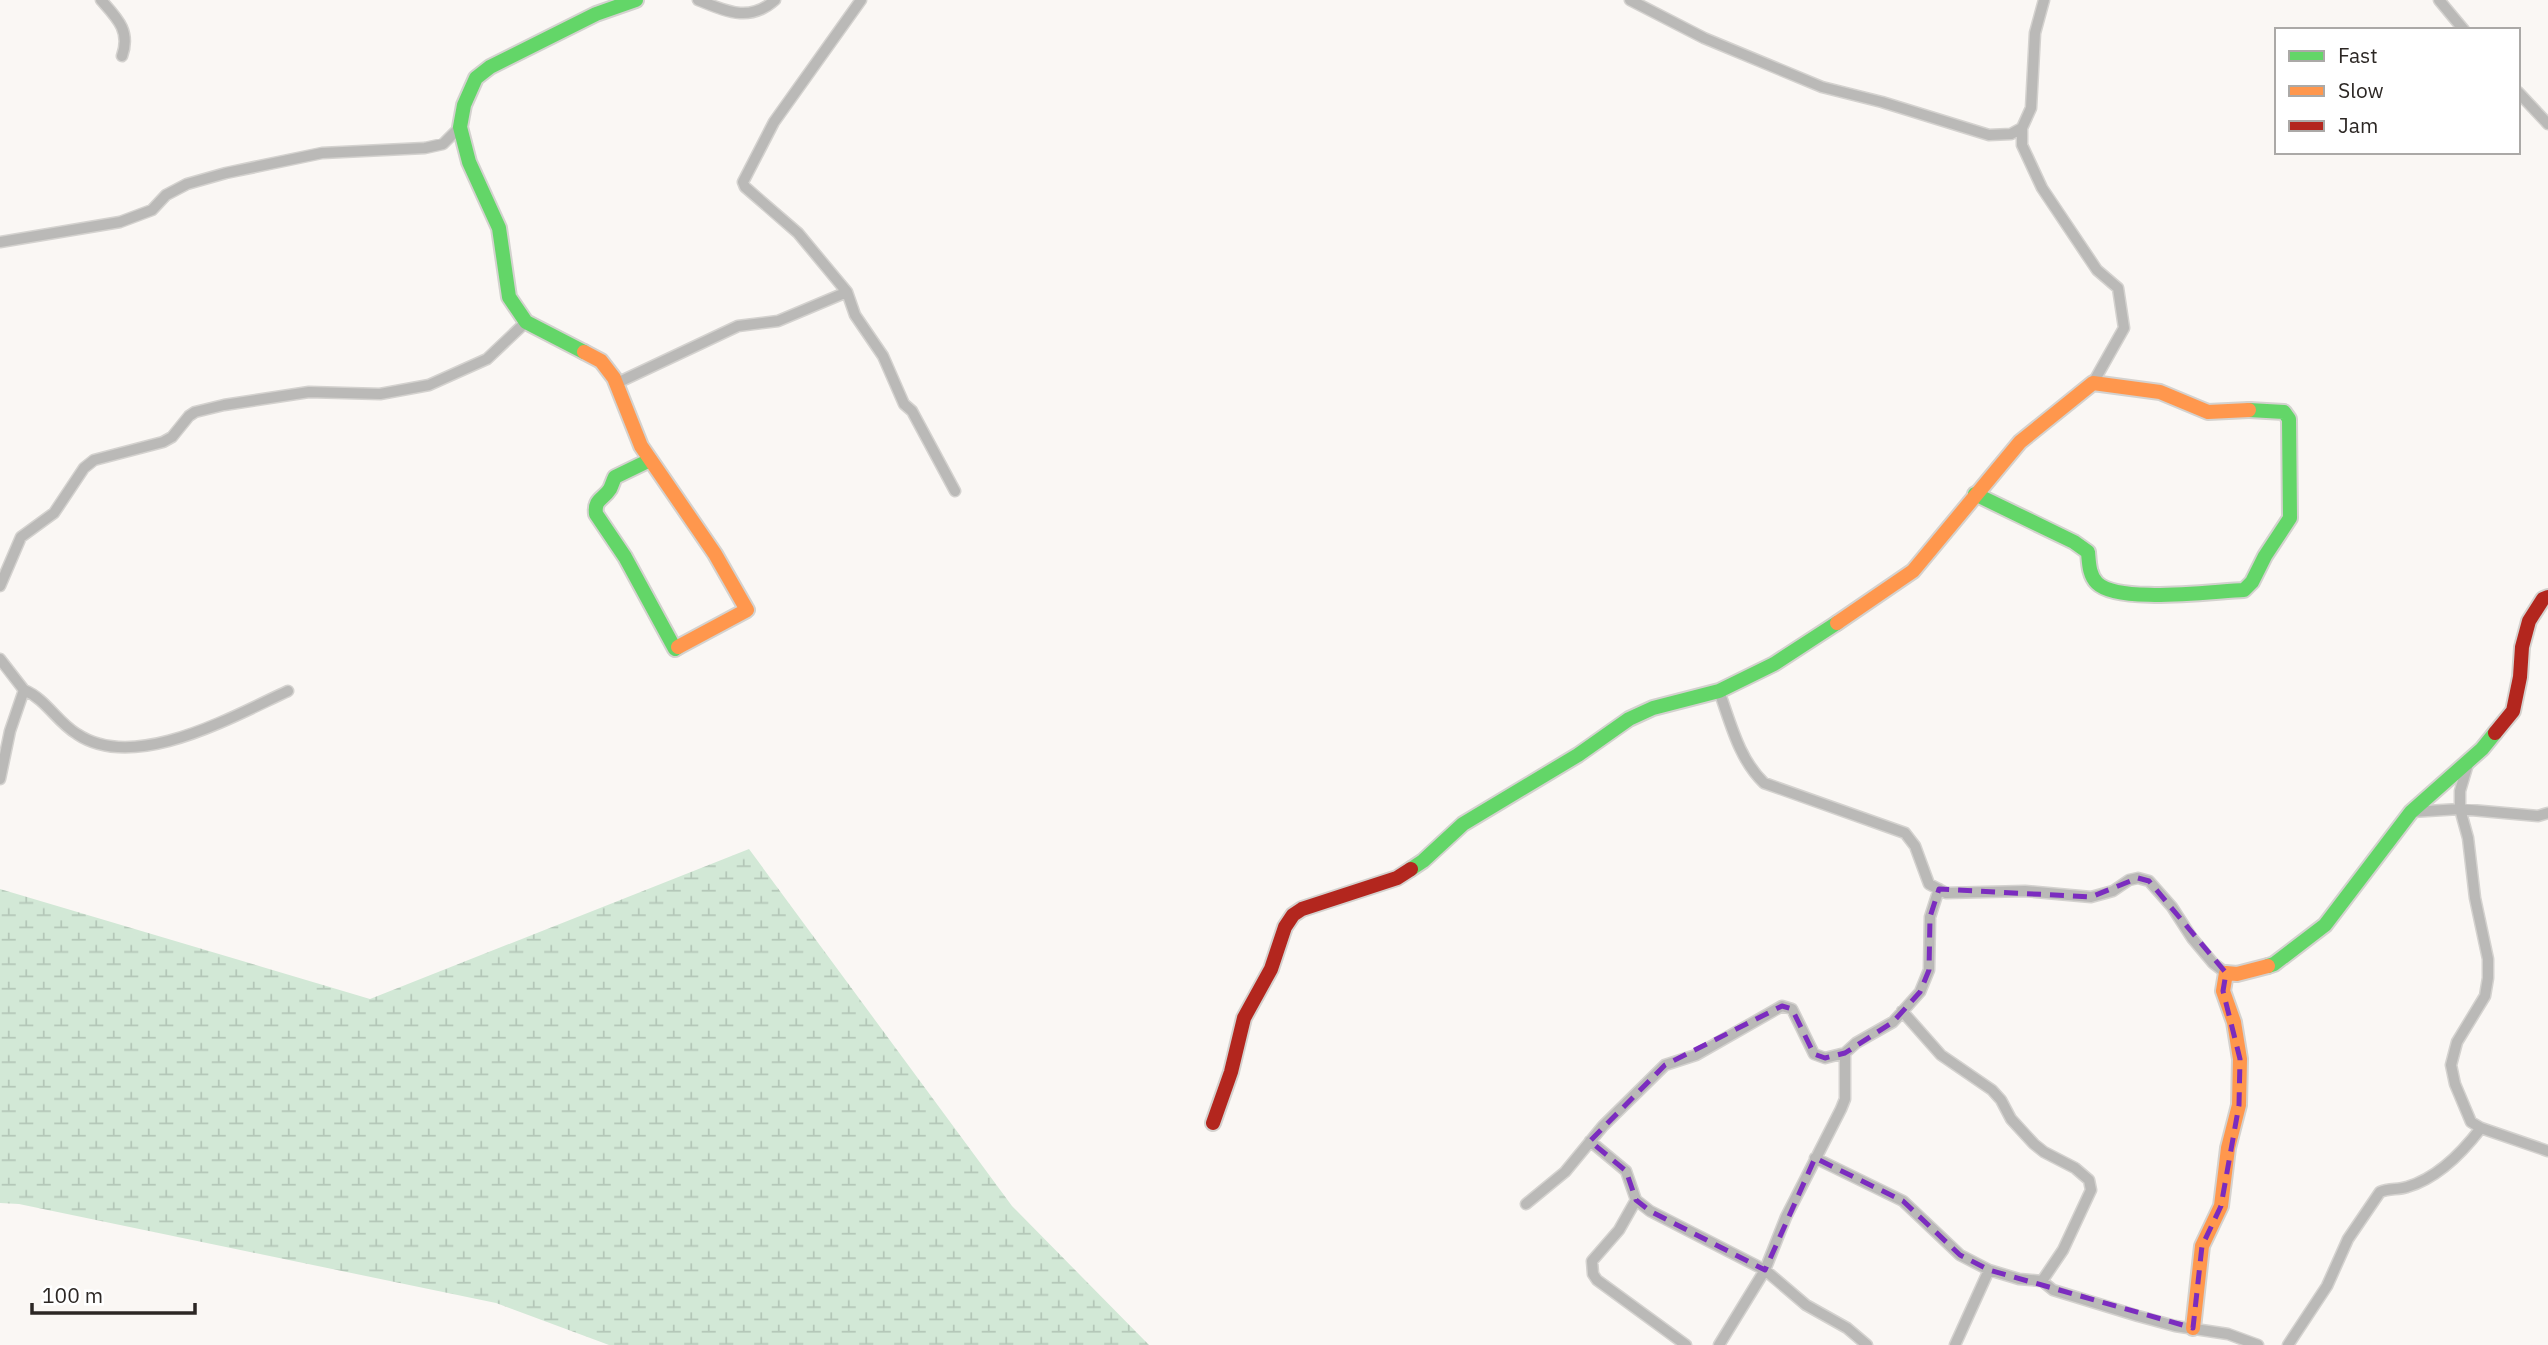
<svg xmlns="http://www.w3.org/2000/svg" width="2548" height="1345" viewBox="0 0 2548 1345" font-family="'IBM Plex Sans',sans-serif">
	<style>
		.wetland { fill: url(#wetland-marsh) }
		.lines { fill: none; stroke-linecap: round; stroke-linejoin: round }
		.street-casing { stroke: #d4d2cf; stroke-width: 13 }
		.fast-casing { stroke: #d4d2cf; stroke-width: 18 }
		.slow-casing { stroke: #d4d2cf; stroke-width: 18 }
		.jam-casing { stroke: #d4d2cf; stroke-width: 18 }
		.street { stroke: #bab9b7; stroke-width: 10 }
		.fast { stroke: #63d668; stroke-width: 14 }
		.slow { stroke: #ff974d; stroke-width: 14 }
		.jam { stroke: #b3261e; stroke-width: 14 }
		.marked { fill: none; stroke: #7b2cbf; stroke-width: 5; stroke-dasharray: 14 9; stroke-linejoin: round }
	</style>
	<defs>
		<pattern id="wetland-marsh" width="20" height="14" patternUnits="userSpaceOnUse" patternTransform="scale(1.75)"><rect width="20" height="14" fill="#d2e8d6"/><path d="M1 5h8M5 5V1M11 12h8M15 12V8" fill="none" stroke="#b4c7b8"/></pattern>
	</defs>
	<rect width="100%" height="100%" fill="#faf7f4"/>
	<!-- wetland -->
	<path class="wetland" d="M749,849L1012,1206L1149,1345H609L496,1303L19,1204L0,1203V889L370,999Z"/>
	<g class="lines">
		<defs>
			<path id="street" d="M101,0C117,18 131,31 122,56
				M698,0C726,11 749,23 775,0
				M861,0L774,122L743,182L745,187L798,233L847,292L855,315L883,356L904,404L912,411L955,491
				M1630,0L1704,38L1822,87L1882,102L1989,135L2011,134L2022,128L2031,108L2035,33L2044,0
				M2439,0L2464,30
				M2518,92L2548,124
				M2022,128V145L2042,188L2097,270L2118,288L2124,328L2093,383
				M0,242L120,222L152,210L166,195L187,184L226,173L322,153L425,148L443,144L460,127
				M617,383L738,326L778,321L847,292
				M0,586L21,537L54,513L84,468L94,460L163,442L172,437L189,416L195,412L224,405L309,392L380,394L429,385L487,359L526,322
				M0,659L24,690L10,731L0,779
				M24,690C46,699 57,722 77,734C135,773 233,716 288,691
				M1719,691C1731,724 1739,759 1764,783L1905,833L1915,846L1929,884L1946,893L2025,891L2091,897L2113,891L2129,880L2138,878L2149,881L2172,907L2192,938L2213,963L2226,973
				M2468,764L2460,791V809L2468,838L2475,898L2488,959V978L2485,996L2457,1042L2451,1065L2455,1084L2471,1122L2481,1128L2548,1151
				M2411,812L2460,809L2538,816L2548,813
				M1902,1011L1941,1055L1992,1090L2001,1100L2011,1119L2034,1144L2044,1152L2075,1168L2089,1180L2091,1190L2063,1250L2042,1281
				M1590,1141L1626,1171L1636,1200L1650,1211L1765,1270L1806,1305L1847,1328L1867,1345
				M1815,1158L1903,1201L1960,1255L1989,1270L2019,1279L2042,1281L2053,1290L2138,1316L2175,1326L2228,1334L2258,1345
				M1636,1200L1619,1230L1592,1261L1593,1274L1597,1280L1686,1345
				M1526,1204L1565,1172L1603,1126L1665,1065L1696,1055L1782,1006L1792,1009L1814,1054L1825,1058L1845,1053
				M1719,1345L1765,1270L1786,1217L1841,1109L1845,1099V1053L1856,1043L1893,1022L1920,992L1929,970L1930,917L1939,889
				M1955,1345L1989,1270
				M2288,1345L2327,1286L2348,1239L2380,1192C2389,1188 2398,1190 2407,1187C2438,1178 2462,1153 2481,1128"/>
			<path id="fast" d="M584,352L526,322L509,297L499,228L469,162L460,127L464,105L476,78L490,67L596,14L636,0
				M650,460L615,477C613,481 612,485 610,489C603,500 594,499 596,514L625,557L675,649L678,647
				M1975,494L2074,542L2088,552C2089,563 2089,575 2097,583C2118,604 2213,591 2244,590L2252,582L2265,556L2290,518L2289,419L2284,412L2249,410
				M1411,869L1423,861L1463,824L1578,755L1629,719L1653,708L1719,691L1774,664L1837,623
				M2268,966L2274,964L2325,925L2411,812L2482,749L2495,733"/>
			<path id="slow" d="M584,352L601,361L614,378L641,446L715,554L747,610L678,647
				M1837,623L1913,571L2020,442L2093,383L2160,392L2208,412L2249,410
				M2193,1328L2202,1246L2221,1206L2228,1148L2239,1105L2240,1059L2234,1022L2223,991L2226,973L2237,974L2268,966"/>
			<path id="jam" d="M2495,733L2513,711L2520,677L2522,647L2529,621L2543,599L2548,597
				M1213,1123L1231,1072L1244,1018L1271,969L1285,927L1293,915L1302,909L1397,878L1411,869"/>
		</defs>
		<!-- street casing -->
		<use href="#street" class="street-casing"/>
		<!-- fast casing -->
		<use href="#fast" class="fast-casing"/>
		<!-- slow casing -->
		<use href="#slow" class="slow-casing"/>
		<!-- jam casing -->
		<use href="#jam" class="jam-casing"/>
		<!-- street -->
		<use href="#street" class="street"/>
		<!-- fast -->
		<use href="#fast" class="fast"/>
		<!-- slow -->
		<use href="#slow" class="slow"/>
		<!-- jam -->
		<use href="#jam" class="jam"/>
	</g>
	<!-- marked area -->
	<path class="marked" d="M2138,878L2149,881L2226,973L2223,991L2240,1059L2239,1105L2221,1206L2202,1246L2193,1328L1989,1270L1960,1255L1903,1201L1815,1158L1765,1270L1650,1211L1636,1200L1626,1171L1590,1141L1665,1065L1782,1006L1792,1009L1814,1054L1825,1058L1845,1053L1893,1022L1920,992L1929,970L1930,917L1939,889L2091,897Z"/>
	<!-- legend -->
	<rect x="2275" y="28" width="245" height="126" fill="#ffffff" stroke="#aba9a7" stroke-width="2"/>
	<rect x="2289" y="51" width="35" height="10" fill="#63d668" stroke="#aba9a7" stroke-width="2"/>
	<text x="2338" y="63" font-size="21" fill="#2c2724">Fast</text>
	<rect x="2289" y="86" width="35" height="10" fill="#ff974d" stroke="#aba9a7" stroke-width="2"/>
	<text x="2338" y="98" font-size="21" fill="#2c2724">Slow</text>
	<rect x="2289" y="121" width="35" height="10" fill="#b3261e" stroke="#aba9a7" stroke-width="2"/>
	<text x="2338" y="133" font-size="21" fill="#2c2724">Jam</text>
	<!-- scale -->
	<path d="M32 1303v10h163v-10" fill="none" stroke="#2c2724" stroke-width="3.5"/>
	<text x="42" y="1303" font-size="21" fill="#2c2724" stroke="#ffffff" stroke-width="5" paint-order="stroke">100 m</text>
</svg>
